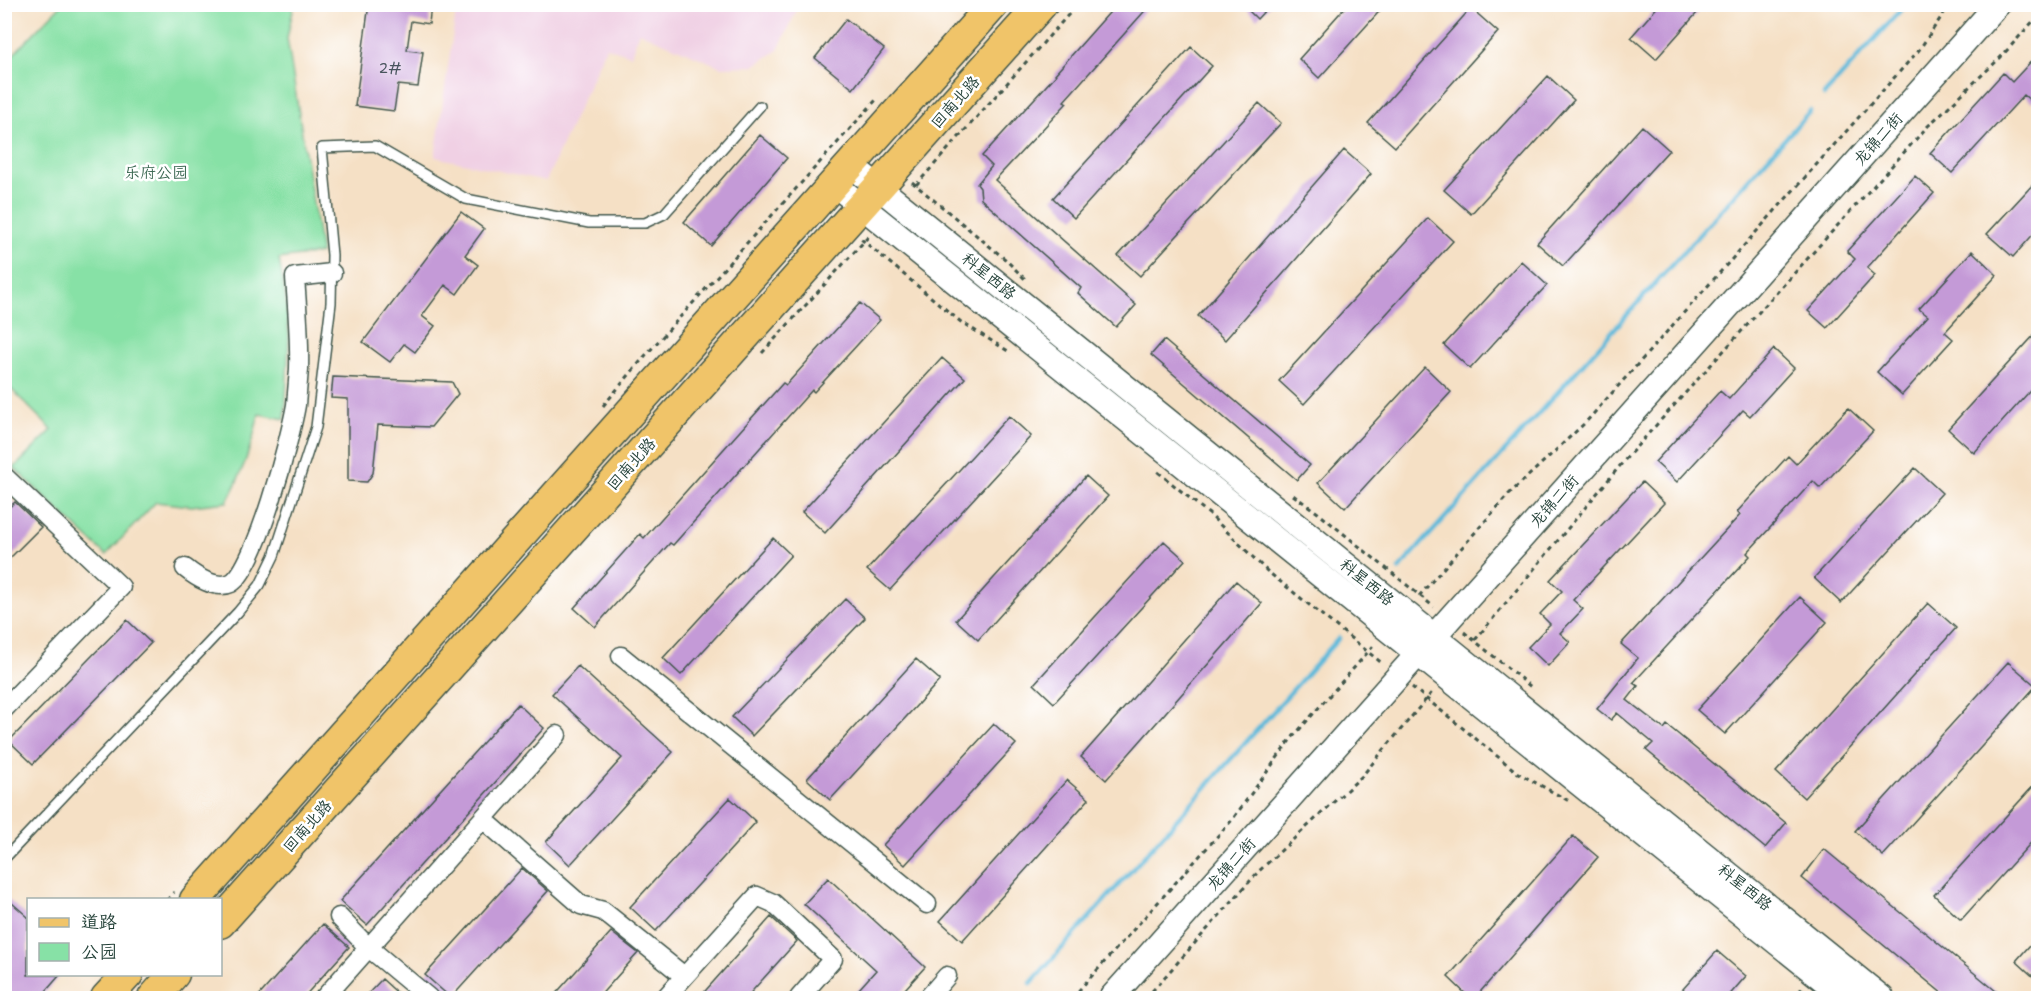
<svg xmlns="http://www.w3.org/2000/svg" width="2043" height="1003" viewBox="0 0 2043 1003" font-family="'Shantell Sans','LXGW WenKai TC',sans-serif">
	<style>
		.built { fill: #f0d0e4 }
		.green { fill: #87e1a6; stroke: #538f6d; stroke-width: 1.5 }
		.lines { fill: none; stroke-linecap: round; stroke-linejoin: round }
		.stream { stroke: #5db9da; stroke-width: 4.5 }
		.building { fill: #c49ad7 }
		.service-casing { stroke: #3f554a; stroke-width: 12 }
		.minor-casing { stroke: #3f554a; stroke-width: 21 }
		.tertiary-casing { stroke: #3f554a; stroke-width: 27 }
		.primary-casing { stroke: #3f554a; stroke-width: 33 }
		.path { stroke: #3f554a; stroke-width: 3; stroke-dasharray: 4.5 4.5; stroke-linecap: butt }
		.service { stroke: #fff; stroke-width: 9 }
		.minor { stroke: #fff; stroke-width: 18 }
		.tertiary { stroke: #fff; stroke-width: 24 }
		.primary { stroke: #f0c469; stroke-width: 30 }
		.labels { text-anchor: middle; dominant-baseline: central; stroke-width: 5; stroke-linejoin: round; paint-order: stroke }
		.number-label { font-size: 14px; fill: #48545d }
		.street-label { font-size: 16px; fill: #1f3d34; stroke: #fff }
		.park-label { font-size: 16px; fill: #396650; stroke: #fff }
	</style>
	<rect width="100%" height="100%" fill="#fff"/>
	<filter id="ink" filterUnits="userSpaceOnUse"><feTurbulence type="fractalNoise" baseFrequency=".0167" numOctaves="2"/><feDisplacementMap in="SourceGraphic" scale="12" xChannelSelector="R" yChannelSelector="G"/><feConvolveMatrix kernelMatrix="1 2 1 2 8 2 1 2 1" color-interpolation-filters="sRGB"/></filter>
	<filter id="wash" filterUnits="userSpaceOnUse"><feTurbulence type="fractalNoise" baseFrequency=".008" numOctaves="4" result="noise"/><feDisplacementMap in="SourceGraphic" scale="24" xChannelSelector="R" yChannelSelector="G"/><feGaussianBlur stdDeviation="1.35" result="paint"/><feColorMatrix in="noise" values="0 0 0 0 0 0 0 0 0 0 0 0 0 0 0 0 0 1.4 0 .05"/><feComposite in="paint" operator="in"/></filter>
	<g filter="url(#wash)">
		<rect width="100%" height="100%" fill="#f5e0c5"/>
		<!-- built -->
		<path class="built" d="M457,5V4L799,5L778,50L754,66L721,67L639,32L631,55L606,47L546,181L435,157Z"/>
		<!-- green -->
		<path class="green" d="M61,5H294L287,38L321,253L279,259L285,295L289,335L285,419L259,414C252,446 242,474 227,502L191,506L156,502L106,555L14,468L52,430L5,383L4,64Z"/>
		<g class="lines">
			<!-- stream -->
			<path class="stream" d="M1824,95L1906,4
				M1399,569L1810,111
				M1031,983L1339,638"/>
		</g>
		<g id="blocks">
			<!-- building -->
			<path class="building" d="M369,4H431L429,24L411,21L407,50L423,52L418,87L398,85L394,111L355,106Z
				M1117,4H1151L1064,101L1067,103L995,180L1136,305L1116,327L1078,293L1081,288L981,199L980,188L977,184L992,166L982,156L1056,75L1055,74Z
				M1242,4H1271L1257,19Z
				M1348,4H1386L1319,78L1299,59Z
				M1660,4H1705L1656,59L1631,37Z
				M1471,8L1498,32L1395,147L1368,123Z
				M846,19L884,49L853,89L815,58Z
				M1191,47L1212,66L1074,218L1053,198Z
				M2038,54V95L2032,102L2024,95L1952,173L1930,153L2003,73L2012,82Z
				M1548,76L1574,100L1471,214L1444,190Z
				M1259,103L1281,123L1140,276L1118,256Z
				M1642,126L1669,150L1563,266L1537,243Z
				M760,135L787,158L711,246L684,222Z
				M1344,150L1371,174L1225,340L1198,316Z
				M1915,176L1934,193L1867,268L1875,275L1827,328L1808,311L1855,259L1847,251Z
				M2038,179V229L2013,257L1987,234Z
				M461,212L484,229L465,255L478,265L457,294L445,285L422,316L435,326L415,352L404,344L390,362L363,342Z
				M1428,218L1453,241L1304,404L1279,381Z
				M1972,251L1997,275L1945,332L1953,339L1902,395L1877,372L1928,316L1919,309Z
				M1521,261L1547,285L1470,369L1444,345Z
				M860,303L880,320L814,392L812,390L673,545L670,543L595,627L574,608L640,534L644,538L783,383L786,385Z
				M2038,331V382L1974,453L1948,429Z
				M1164,340L1310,465L1297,480L1151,355Z
				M1774,349L1794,368L1750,416L1743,410L1677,482L1655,462L1720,391L1729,399Z
				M942,358L965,378L825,533L802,512Z
				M1425,367L1451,392L1345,508L1318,483Z
				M333,377L452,382L458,394L431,427L378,425L373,473L367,482L348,481V399L331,398Z
				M1848,408L1873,431L1820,488L1813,481L1747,553L1750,556L1633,683L1638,686L1627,700L1664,729L1667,725L1786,823L1765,848L1646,750L1653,743L1617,713L1611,720L1597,709L1638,658L1621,644L1740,515L1737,512L1788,456L1796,464Z
				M1009,416L1031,436L890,590L867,570Z
				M1915,468L1942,493L1841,603L1814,578Z
				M1086,476L1108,496L978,640L956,620Z
				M1642,482L1664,503L1573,600L1583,609L1560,633L1570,642L1548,666L1528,647L1550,624L1540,614L1562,591L1550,580Z
				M15,502L41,527L4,564V512Z
				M773,538L791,555L681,675L663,658Z
				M1164,541L1185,560L1054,703L1034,684Z
				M1236,581L1262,603L1106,780L1081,757Z
				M1800,597L1827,622L1725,734L1697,710Z
				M845,599L865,618L752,736L732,717Z
				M1928,603L1956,628L1804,798L1776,772Z
				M127,620L151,643L33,764L9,741Z
				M916,659L940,680L830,800L807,779Z
				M2008,662L2036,686L1883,856L1855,831Z
				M578,666L673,752L570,865L546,842L622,758L552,694Z
				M518,704L544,728L367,925L340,901Z
				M994,724L1016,744L905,865L883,845Z
				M1067,780L1089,799L962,941L940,921Z
				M2038,781V835L1961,920L1934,895Z
				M730,798L756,822L656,931L630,907Z
				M1573,836L1598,857L1474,999H1471L1448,977Z
				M1824,849L1996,991L1990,999H1949L1802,878Z
				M522,868L548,891L451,998L425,975Z
				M828,878L925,967L896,999H850L876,970L804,904Z
				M4,896L28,917V975H60L39,999H4Z
				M771,917L797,941L745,999H698Z
				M323,924L349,947L302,999H256Z
				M611,932L638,953L597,999H551Z
				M2038,936V981L2016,961Z
				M1717,951L1746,976L1726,999H1674Z
				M382,979L404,999H363Z"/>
		</g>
	</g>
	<g filter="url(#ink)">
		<use href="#blocks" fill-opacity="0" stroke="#3f554a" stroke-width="1.5"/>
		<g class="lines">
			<defs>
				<path id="service" d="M4,859L238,612L260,585L274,556L316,427L331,303L332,255L322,148L375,146L466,199L589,223H645L664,214L760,106"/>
				<path id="minor" d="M4,476L121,587L4,709
					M185,568C196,577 216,590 231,583C256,570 291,435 296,405C297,393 298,381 299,369C300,338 297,308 295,277L332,273
					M621,656L927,904
					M483,819L581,905L603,911L684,976
					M339,917L369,948L429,998
					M324,998L557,735
					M665,998L757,896L773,903L833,959L799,998
					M928,998L947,976"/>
				<path id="tertiary" d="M851,165L1882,998
					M834,184L1846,998
					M1111,998L1998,4"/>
				<path id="primary" d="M195,900L994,4
					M220,923L1042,4
					M106,998L128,974
					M153,998L174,974"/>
			</defs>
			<!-- service casing -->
			<use href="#service" class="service-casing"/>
			<!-- minor casing -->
			<use href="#minor" class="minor-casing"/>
			<!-- tertiary casing -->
			<use href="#tertiary" class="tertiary-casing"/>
			<!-- primary casing -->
			<use href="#primary" class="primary-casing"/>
			<!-- path -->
			<path class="path" d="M912,182L1005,259L1025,279
				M916,185L1078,4
				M861,239L961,322L1008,351
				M762,353L869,236
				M603,406L645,356L876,100
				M1158,472L1209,514L1267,571L1383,664
				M1293,495L1318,513L1434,607
				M1419,596L1509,494L1586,422L1919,50L1950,4
				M1464,632L1531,687
				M1475,640L1629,455L1928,126L2000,58L2038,16
				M1412,687L1518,773L1569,801
				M167,900L174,892
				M1800,988L1812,998
				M1072,998L1232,820L1291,739L1376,643
				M1146,998L1259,871L1362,776L1433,691"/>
			<!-- service -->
			<use href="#service" class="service"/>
			<!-- minor -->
			<use href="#minor" class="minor"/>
			<!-- tertiary -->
			<use href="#tertiary" class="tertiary"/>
			<!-- primary -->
			<use href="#primary" class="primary"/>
		</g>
	</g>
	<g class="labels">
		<!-- number labels -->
		<g class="number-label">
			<text x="390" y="68">2#</text>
		</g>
		<!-- street labels -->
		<g class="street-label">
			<text transform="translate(955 102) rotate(-48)">回南北路</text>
			<text transform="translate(1878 139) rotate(-48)">龙锦二街</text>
			<text transform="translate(989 276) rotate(39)">科星西路</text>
			<text transform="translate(631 464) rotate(-48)">回南北路</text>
			<text transform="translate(1554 501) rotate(-48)">龙锦二街</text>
			<text transform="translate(1367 582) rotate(39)">科星西路</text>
			<text transform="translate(307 826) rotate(-48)">回南北路</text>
			<text transform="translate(1231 864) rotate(-48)">龙锦二街</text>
			<text transform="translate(1745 887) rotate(39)">科星西路</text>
		</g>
		<!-- park labels -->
		<g class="park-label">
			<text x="156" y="172">乐府公园</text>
		</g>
	</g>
	<!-- margin -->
	<rect width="2043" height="1003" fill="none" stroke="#fff" stroke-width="24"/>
	<!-- legend -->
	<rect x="27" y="898" width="195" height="78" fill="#ffffff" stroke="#a5b1ae" stroke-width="1.5"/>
	<rect x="39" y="918" width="30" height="9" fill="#f0c469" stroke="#a5b1ae" stroke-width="1.5"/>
	<text x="81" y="928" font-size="18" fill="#1f3d34">道路</text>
	<rect x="39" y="943" width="30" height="18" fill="#87e1a6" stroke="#a5b1ae" stroke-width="1.5"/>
	<text x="81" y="958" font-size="18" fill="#1f3d34">公园</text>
</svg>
